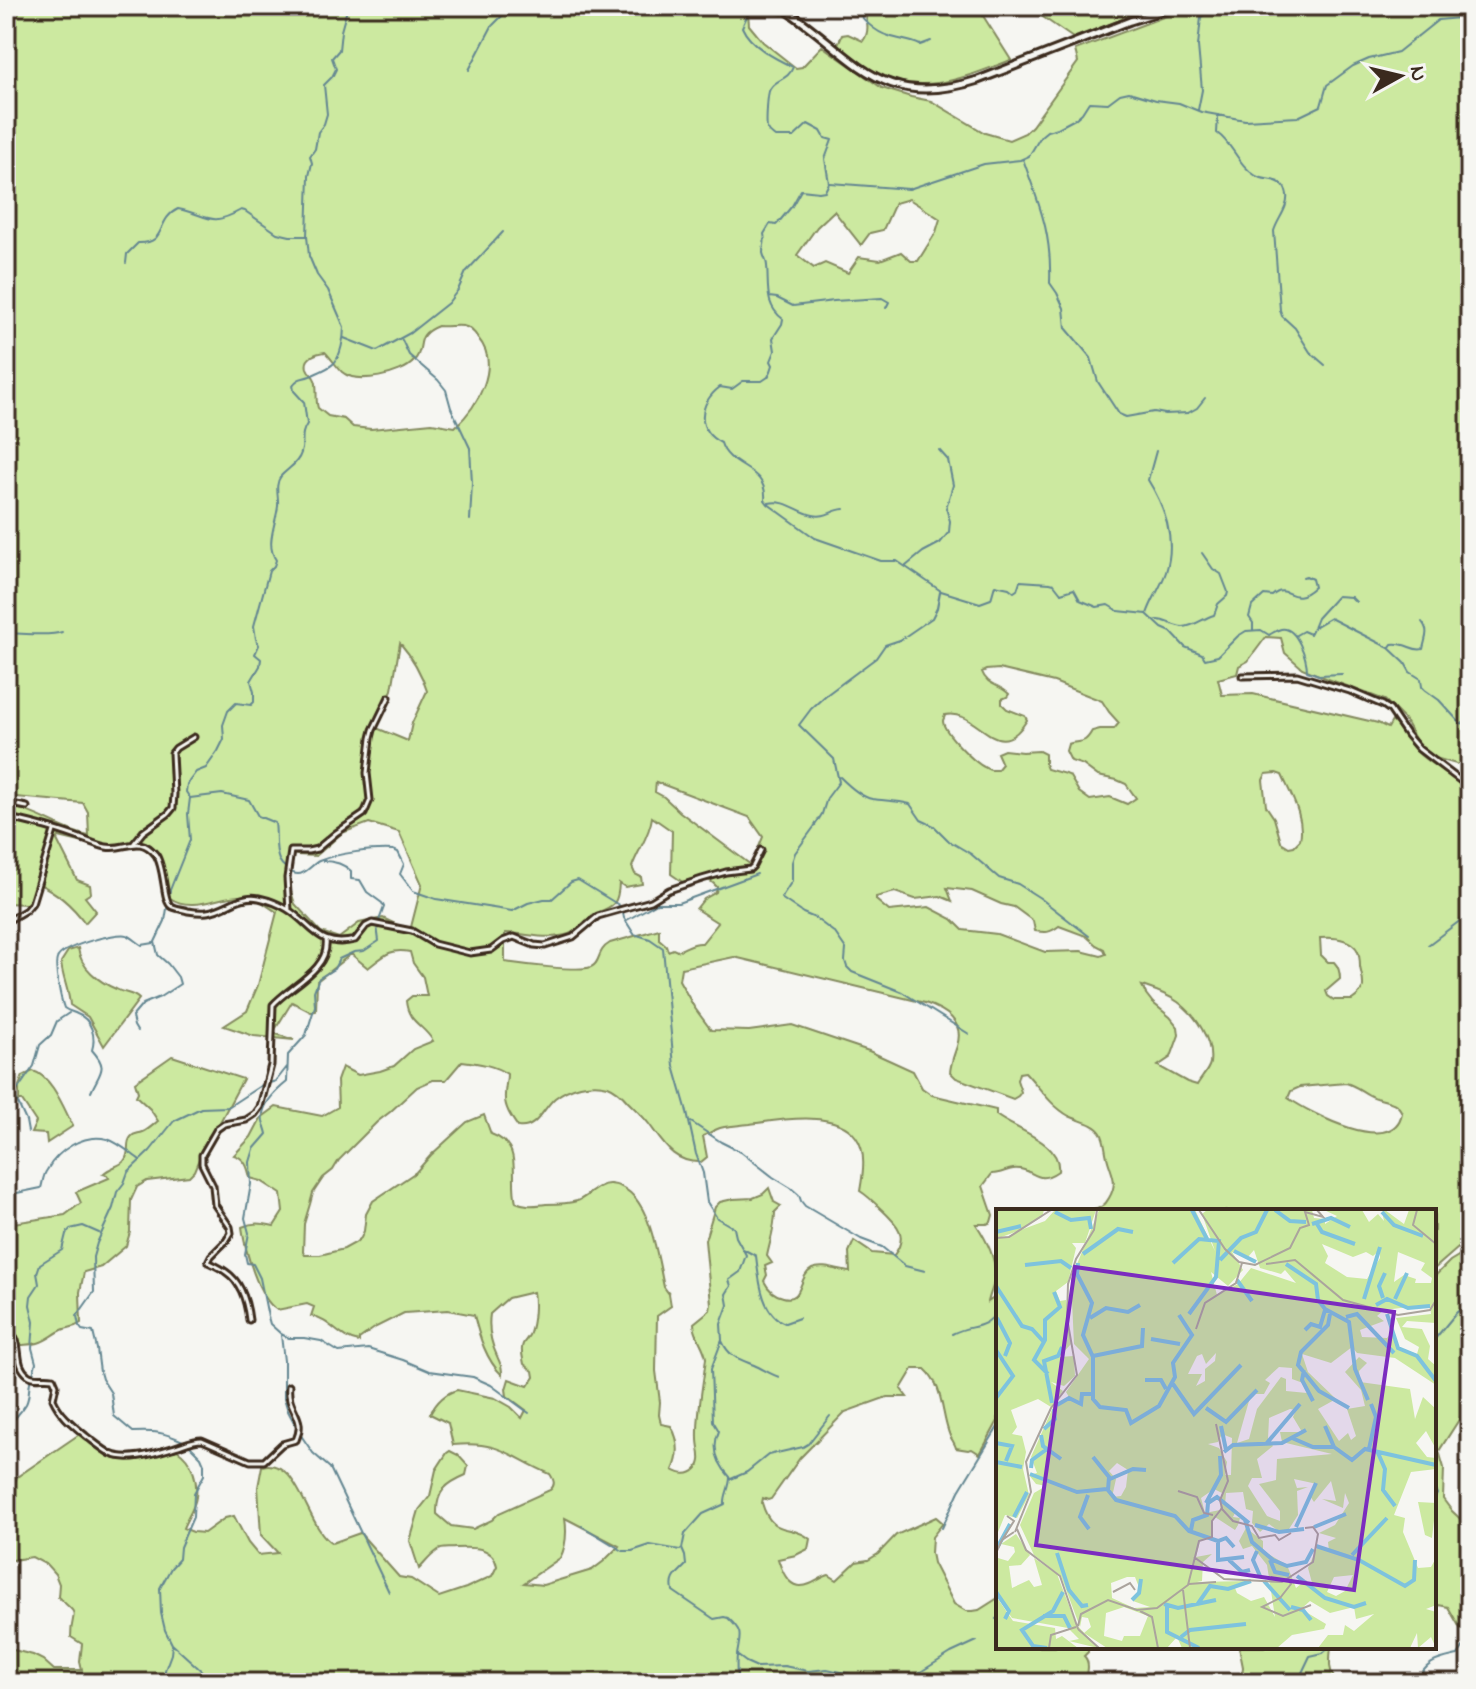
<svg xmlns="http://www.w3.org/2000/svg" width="1476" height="1689" viewBox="0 0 1476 1689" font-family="'Indie Flower',sans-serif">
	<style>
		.green { fill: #cce9a0; stroke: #848a5f; stroke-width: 2; fill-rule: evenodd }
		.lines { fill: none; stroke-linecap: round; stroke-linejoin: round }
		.stream { stroke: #638691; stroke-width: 2 }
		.minor-casing { stroke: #3b2a1e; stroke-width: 9 }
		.secondary-casing { stroke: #3b2a1e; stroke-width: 11 }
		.minor { stroke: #f6f6f2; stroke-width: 3 }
		.secondary { stroke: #f6f6f2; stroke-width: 5 }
		.inset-river { fill: none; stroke: #7dc3de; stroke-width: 4 }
		.inset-road { fill: none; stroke: #aba49d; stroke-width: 2 }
		.view { fill: #7b2cbf; fill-opacity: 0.15; stroke: #7b2cbf; stroke-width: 4 }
		.inset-edge { fill: none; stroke: #3b2a1e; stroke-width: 4 }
	</style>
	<rect width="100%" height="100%" fill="#f6f6f2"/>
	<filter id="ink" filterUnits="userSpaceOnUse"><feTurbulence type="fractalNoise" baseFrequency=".0125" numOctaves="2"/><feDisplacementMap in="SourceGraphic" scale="16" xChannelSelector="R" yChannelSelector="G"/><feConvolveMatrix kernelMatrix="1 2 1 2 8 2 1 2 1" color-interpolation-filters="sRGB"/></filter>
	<g filter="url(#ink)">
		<!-- green -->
		<path class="green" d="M6,6H314L320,13L321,6H768L783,15C770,12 760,6 748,12L749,25L763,42L796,68L802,67L822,46L882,88L911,97L931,101L985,133L1009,140L1025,133L1032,126L1078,62L1075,50L1182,10L1198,6H1470V762L1456,764L1432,757L1419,746L1404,719L1385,700L1328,679L1302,668L1285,653L1281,638L1266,637L1248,661L1239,666L1237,674L1218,679L1222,695L1253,694L1378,723L1388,728L1392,721C1402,730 1407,741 1416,751C1433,768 1456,775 1470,795V1243L1458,1248L1434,1269V1211H1090C1099,1209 1105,1206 1109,1198C1119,1181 1111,1174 1107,1157C1105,1150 1105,1140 1101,1133C1095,1123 1079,1121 1069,1116C1051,1106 1039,1087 1025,1072L1019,1073L1017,1080L1021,1092L1018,1096L1013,1099L956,1078L950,1072C951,1062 954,1055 957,1046C965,1021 945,1010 925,1003L734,957L681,968L679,980L694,1007L711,1030L749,1031L792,1025L869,1051L913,1071L922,1088L932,1095L996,1110V1115C1015,1130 1062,1142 1058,1171C1035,1187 1035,1167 1013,1169C1006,1170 1000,1174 992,1174L983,1186L993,1215L991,1222L987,1224H976C986,1239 996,1257 995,1275C995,1284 990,1293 988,1302L998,1295V1421L980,1454L972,1449L968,1450L956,1448C955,1444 952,1440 950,1436C941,1415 944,1386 925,1369H913L901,1389L907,1397H887L845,1412L800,1458L771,1499L768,1500L763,1498L762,1503C772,1538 791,1523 810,1539L808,1549L796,1555L778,1559C783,1575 791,1592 810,1584C817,1581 822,1577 829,1575L837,1580L856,1562L868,1560L878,1554L896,1535L936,1517L943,1523L932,1537L931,1553L933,1563L954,1604L966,1611H973L979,1610L998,1598V1647H1088V1652L1084,1656C1091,1663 1087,1674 1085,1683H6V1648L33,1655L43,1660L54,1670H82L80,1662L82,1644L71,1637C71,1608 83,1619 58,1597L59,1584L55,1574L47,1565L32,1557L6,1561V1484L15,1482L17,1477L84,1431L96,1445L113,1459L153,1455L177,1450C192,1459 198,1480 196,1497C195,1507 187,1518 183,1528L193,1532L204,1533L225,1518L234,1516L248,1543L258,1555L278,1553L261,1535L258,1487L262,1466C299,1456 307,1529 332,1543L360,1533L399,1577L411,1579L439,1597L466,1588L492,1576L497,1566C493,1546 472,1547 455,1548C449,1549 442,1547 437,1551C429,1557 425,1563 419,1569L410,1541L419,1510L430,1496L436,1470L447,1453L450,1451L458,1455L468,1466L466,1475C447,1483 436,1491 437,1514L451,1526L473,1529L492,1520L499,1513L550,1490C556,1485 554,1480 550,1474C510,1457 501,1440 453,1445L448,1423L430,1414C436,1403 445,1393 457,1390L495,1398L511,1407L522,1418L526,1410L507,1396L506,1389L509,1379L528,1386L534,1377L533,1371L524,1364C523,1358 520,1350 523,1344C525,1340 529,1337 530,1333C534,1321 535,1303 533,1292L508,1298L490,1314C488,1328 491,1343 497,1356C500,1364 503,1366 502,1375C486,1360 479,1336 474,1315L448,1310L404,1313L376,1327L359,1339V1342C338,1338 332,1321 311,1316L314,1307L307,1304L277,1310C258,1298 245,1250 242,1227C253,1222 262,1223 274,1226L283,1212L281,1194L261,1181L250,1178C248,1168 245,1158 234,1155L251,1137L261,1118L276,1107L322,1116L338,1107L337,1081L342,1067L358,1075L380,1071L394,1066L413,1049L433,1041C423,1024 408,1023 406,1001L412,996H427L423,977L413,963L410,952C389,948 384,956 368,968L351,954L317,981L316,1011L311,1012L292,1002L273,1033L294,1040L254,1036L224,1026L247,1011L258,985L277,912C268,907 257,897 248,896C222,893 194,914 170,898L164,871H161L153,856L145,849L139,847L113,850L59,837L57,840L77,880L90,885L91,893L85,897L96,911L85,923C72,905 57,892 37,883L33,900L26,904L6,903V806C36,810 60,830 89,836L88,812L83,803L16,797L14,800L6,799ZM909,199L940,219L936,232L918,261H911L901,252L880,260L859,257L848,273L825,263L814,268L797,255L817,227L834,211L861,245L870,233L883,230L895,203ZM438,326C446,327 456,325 463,326C470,327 475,333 478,338C502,366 477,407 455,427L432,423L371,429L353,427L344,419L328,416L318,408C315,399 318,386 315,380C313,374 309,374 307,368C304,357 317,353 325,352C331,358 336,366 342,372C357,385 402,375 414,361C427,347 412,336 438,326ZM400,643C413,658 421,672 427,691L412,723L408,741L374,727L392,690ZM999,669L1054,682L1102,701L1109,712L1119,723L1114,729H1100L1092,731C1084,745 1082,740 1068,744L1066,751L1071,761L1083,765L1098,776L1117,780L1126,784L1136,798L1127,804L1110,797L1090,800L1079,792L1069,775L1047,769L1045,764V754L1039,751L1022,752L1004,750L997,753L1002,764L997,770C990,770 991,771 984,767C974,762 943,732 943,721C943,719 945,717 945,715C978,708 997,768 1027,720L1025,716L1007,709L1002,704V699L1007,697L1009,694C1000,684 987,686 982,672L986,670ZM1276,773L1282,775C1291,795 1305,818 1300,840L1294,846L1289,847L1281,842L1274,818L1266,806L1263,780L1266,774ZM656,782L749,817L763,837L752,864L751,865L680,812L664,797L655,792ZM652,817L672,831L671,874L684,883C697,879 707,875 717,887L716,892L704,899L696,909L718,923L702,943C692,942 687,948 677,951L673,949L668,951L666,945L659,939V929L610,943C596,951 601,963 591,967C579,972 519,964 505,962V933C526,933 548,941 569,934C579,930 585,919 594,914C613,906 618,906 619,883L625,887L642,884L641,877L635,874L632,867C638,850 650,835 652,817ZM369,823L399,832L422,884L410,931L383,918L359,923L339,938L321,932L295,904L289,885L287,866L289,852L297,855L316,856L342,833ZM947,888L972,891L1001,904L1014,907L1033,921L1035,931C1045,933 1050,933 1059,926L1086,936L1096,945L1104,949L1106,954L1101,956L1081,951L1045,952L997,934L963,930L952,919L929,907L889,911L876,900V897L895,892L915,899L940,896L952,901ZM1320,938C1332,937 1348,938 1356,948C1360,953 1360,961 1360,967C1363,983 1368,989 1352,1000H1334L1328,996L1326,991L1340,979C1340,972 1339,967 1334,962H1328L1321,955ZM1142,986C1154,990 1167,994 1178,1002C1196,1015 1213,1040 1210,1063C1209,1070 1201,1078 1197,1085L1187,1082L1158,1066L1171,1057L1179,1035L1178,1027L1170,1017L1153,1003L1146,994ZM462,1061C478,1063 494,1065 507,1074C507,1081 505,1087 505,1095C504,1107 511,1117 518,1127C537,1130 543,1108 555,1098C569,1087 591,1081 608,1086C616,1089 623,1096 628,1102C635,1109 643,1116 649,1124C664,1144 673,1163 701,1162L707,1157L703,1136C708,1134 714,1130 720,1128C729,1126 741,1125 750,1124C779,1120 837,1109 856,1137C867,1152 863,1174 860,1191C868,1196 874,1202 881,1209C897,1224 909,1235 894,1255L872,1253L854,1241L849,1252L850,1272C838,1271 823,1264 812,1269C797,1277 804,1303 783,1297C773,1295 768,1289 764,1281L767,1275L765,1266L772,1263L767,1256C770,1241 775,1228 775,1212L781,1206L774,1202L769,1188L763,1194L753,1198L733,1199L720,1202L715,1207L705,1240L711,1304L710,1310L694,1323C694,1336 704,1345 706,1358C703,1385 697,1412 698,1439C698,1449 704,1461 696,1469C689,1476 680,1474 673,1470C680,1455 679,1440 671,1426L661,1424L659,1415L660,1402L656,1371L657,1316L671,1306L669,1294L664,1287C657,1256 650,1187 610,1184C598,1183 588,1197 577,1201C568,1204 557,1204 546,1204C536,1205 526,1207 516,1202C509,1176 525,1146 491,1134L484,1115L467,1122L431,1155L416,1172L373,1201L366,1214L364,1231L361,1238L355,1243L344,1249L320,1255H305L303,1252L304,1224L310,1204L313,1193L323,1178L333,1170L339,1160L377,1122L390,1112L417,1087L433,1080H446ZM1346,1083C1356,1086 1360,1090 1369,1095C1381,1102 1396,1098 1402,1113C1393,1158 1310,1113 1288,1098L1291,1091L1300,1087ZM565,1518L619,1546L604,1561L592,1570L543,1585L524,1583L560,1558C567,1545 567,1532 565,1518Z
			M862,6H983L980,11L1011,60C968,76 924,97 878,74C864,66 851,54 838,44L842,35L848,34L863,41C871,31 866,15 862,6Z
			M1027,6H1158L1073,38Z
			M78,948C80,967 99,982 116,989C125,994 132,992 139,999L104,1046L88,1017L70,1005C69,990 62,977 61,962L68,951Z
			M172,1056L243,1079L219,1124L208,1137L194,1171L189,1176L147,1181L137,1187L131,1200L130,1232L126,1246L101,1267L84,1272L80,1292L81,1323C74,1328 70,1327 62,1330C54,1334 46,1341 38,1343C22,1347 21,1341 6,1353V1224L65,1215L81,1203L76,1192L109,1178L107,1175L103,1174C110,1167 120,1166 124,1161C131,1154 125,1143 131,1137C134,1133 138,1134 143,1132C148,1130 153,1125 158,1121L150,1109L136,1096L138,1092L135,1082Z
			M33,1071C52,1076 64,1109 73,1126L47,1143L46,1134L31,1133L36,1122L22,1101H19V1086L23,1076Z
			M1470,1249V1425L1462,1415L1439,1451L1444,1468L1443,1499L1452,1511L1470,1528V1631L1460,1628L1448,1607L1439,1605C1431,1616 1441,1629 1434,1640V1277L1450,1261Z
			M1239,1647H1331C1330,1657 1327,1676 1339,1681C1345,1683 1354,1682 1360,1683H1241L1243,1667Z"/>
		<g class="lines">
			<!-- stream -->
			<path class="stream" d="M666,6C677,14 686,9 698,6
				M742,6L746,10L747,16L742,27C750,46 776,59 793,67C788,81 776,78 770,89C767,93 766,124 767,128C769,133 771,134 775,137H794L808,124L821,131L825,138L832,140L825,159L829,183L825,191L819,192L801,190L792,206L778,223L776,225L770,224L764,234C766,242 763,246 763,253C764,258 767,261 767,266C769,286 764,305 783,319L782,324L773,338L775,351L771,361L773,365L771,371L768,377L762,381H743L732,389L720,387C699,403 695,430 721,443C729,470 768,466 765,500L768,504L815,538L881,561H897L941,591L980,603L991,599L995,585L1009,588L1014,592L1017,590L1020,581L1050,583L1054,584L1061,593L1074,589L1080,600L1097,607L1108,605L1118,611L1147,614L1162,628L1171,632L1185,647L1202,654L1205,659L1218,656L1238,636L1246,631L1261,630L1269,635C1273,633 1276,630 1281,629C1297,626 1307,659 1307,671L1319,675L1342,674
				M857,6C858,18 877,33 889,36C899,40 910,40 920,45L931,41
				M1467,6V17
				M6,14H10
				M469,70L492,26L505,13L519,6
				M1198,110L1202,90L1198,46L1201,17L1210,11L1211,6
				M1218,115L1217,133C1233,144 1238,165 1256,176C1267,182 1284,176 1287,195C1289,207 1277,220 1274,231L1280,310L1282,316L1295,328L1310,352L1325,365
				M1023,159C1039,205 1052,232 1050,283L1057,293L1064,308L1066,328L1091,358L1098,382L1119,414L1126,417L1154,412L1165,414L1188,413L1197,408L1205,398
				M830,183L909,189L984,164L1020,160L1029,156L1041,136L1047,131L1058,128L1075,119L1082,113L1089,102L1108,103L1120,94L1129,92L1156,100L1179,103L1201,112L1245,120L1298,117L1321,106L1327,85L1353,66L1369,59L1398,52L1438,20L1470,17
				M126,263L127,254L138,243C168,244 155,220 178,209C209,215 209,228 241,210L245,211L277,233L290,236H306
				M769,297L777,298L793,306L834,301L882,298L889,302L886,308
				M344,338L377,351L410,333L448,303L458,290L466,272L503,232
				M402,340L409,355L438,380L446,390L451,408L470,448L472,483L470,520
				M769,503C787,499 797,512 813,515C827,518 831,510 844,509
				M906,566L923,552L940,543L949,532L950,521L946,508L953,485L948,460L939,450
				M940,592L937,608L932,618L900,640L885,645L876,658L825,696L811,709L799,725L834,759L839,782L827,798L822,814L814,827L795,853L792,862V881L781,898L803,913L815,918L835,933L846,949L845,961L847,967L852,972L902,992L969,1034
				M1147,614C1152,599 1161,587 1166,572C1176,540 1165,507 1148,480L1156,451
				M1157,620C1166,620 1173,626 1183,627C1194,627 1203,618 1214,615L1218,604L1227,596L1228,592L1221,574L1213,569L1202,553
				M1313,628L1317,618L1337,596L1351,597L1356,602
				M1253,629V623L1249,617L1252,606L1264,595L1272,596C1289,581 1290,609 1314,587L1312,579L1306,576L1303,577
				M6,633C21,633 49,637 62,632
				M1296,635L1303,631L1310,634L1313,628L1330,618L1389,648L1405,663L1410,672L1421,679L1422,687L1425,690L1439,700L1460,723L1470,724
				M1390,647L1392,644C1406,642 1413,652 1423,649C1425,638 1430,632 1422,622
				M840,777C848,785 861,797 872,799C885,801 897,800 910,804L921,820L934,826L949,841L971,854L999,878L1018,884L1040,898L1089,936
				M190,798L222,794L249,800L258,816L275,823C277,835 274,848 279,860C282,866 291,874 298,874C306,874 312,864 319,861C337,853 373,849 393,850L398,852L404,864L400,874L413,891L436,899L512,911L528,903L544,899H552L571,882L578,880L622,907L624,918L634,934L650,939L663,948L674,1066L686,1108L696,1154L703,1173L707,1202L717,1218L734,1228L736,1237L746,1255L740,1272L729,1280L731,1286L726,1294L728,1305L721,1324L722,1340L711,1369L713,1421L719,1431C711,1448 718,1464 730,1477C730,1488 724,1495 725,1504L703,1514L685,1534L682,1549L685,1556L686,1565C678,1574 670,1577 673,1591L714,1619L724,1617L728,1618C744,1633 740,1635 737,1655C736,1664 737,1674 737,1683
				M323,861C334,861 343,863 351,871V879L360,880L367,892L382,903L384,907L377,926L379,941L364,951L354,952L339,959L334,969L319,978L314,991L315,1006L306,1035L288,1055L287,1082C277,1090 260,1106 263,1121C264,1125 266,1129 267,1134L254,1149L250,1162L251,1184L245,1218L249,1233L245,1254L247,1263L253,1264L260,1278L268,1317L270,1324L281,1334L289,1338H304L321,1341L339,1352L368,1349L403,1360L429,1371L473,1377L491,1385L529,1413
				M627,920L657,903H678L757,874
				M1428,945L1461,920L1470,907
				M137,1031L134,1026L132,1017L143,1004L160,997L180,984L178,977L168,964L158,955L155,942L165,921L170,890L190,840L188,814L190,798L186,792L187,784L196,772L206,768L218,751L224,739L223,725L228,711L236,703L251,705L254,702V692L251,681L260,666L261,659L255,654L259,645L256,639L254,626L269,571L274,566L276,560C265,544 276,524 278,506C279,496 274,485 281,476C287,469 298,464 301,453C305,441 299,436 307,424L304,402L294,391L293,385C299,377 302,379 310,376C316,373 328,369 333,364C341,357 344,337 344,327L328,290L317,275L309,256L307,236L309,176L312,163L310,156L315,149L318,132L324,124L327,114L324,85L332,77L336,69L332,58L339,50L341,31L348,6
				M91,1092C100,1071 109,1069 92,1050C96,1037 92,1019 77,1014C73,1012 68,1011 64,1008C61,1000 54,967 57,959C60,947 115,932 127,935C132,937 137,942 142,945L154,943
				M691,1122L721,1142L741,1152L773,1177L791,1188L799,1195L801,1201L805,1206L861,1239L882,1247L905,1266L925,1271
				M28,1132L26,1121L16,1099V1092L34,1066L40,1045L51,1035L57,1021L69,1013
				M6,1191L12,1194L41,1188C43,1182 43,1175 47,1170C58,1150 84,1133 107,1139C118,1142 130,1153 140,1160
				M743,1249L756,1256C759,1278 761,1314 785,1323L799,1318
				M1470,1318L1465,1335L1470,1344
				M952,1334C973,1323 982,1332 998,1311
				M281,1335L284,1361V1398L288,1411L297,1428
				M1434,1340L1457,1312L1470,1305
				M722,1341C729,1357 739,1359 754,1365C763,1369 770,1374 779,1377
				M33,1374L36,1363L32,1348L34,1322L30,1305L31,1296L39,1284L37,1273L40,1264L62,1250L66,1234L70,1229L83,1226L99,1233
				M300,1434L313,1453L330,1468L389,1592
				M6,1437C10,1418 17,1419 26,1404C30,1397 28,1387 31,1378
				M183,1441C163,1432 155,1431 133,1432L114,1416L111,1393L102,1379L100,1372L97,1349L93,1332L82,1330L79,1326L77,1316L94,1292L93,1257L97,1243L113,1208L117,1192L124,1183L128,1172L150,1151L174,1121L201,1108L228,1107L260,1086L276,1081L287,1067
				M190,1446L201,1457L204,1464V1475L194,1493L193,1517L180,1547L179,1559L171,1568L160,1588L161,1613L165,1630L172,1644L215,1683
				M731,1479L747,1472L768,1455L803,1447L808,1444L830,1416
				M1434,1487L1437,1494L1434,1500
				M582,1526L623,1551H632L650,1545L680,1550
				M942,1528L959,1491L998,1427
				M996,1619L998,1618
				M738,1656L746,1662L757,1667L784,1666L808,1671L827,1669L860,1676L881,1674L914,1676L951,1653L977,1641
				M164,1683L165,1670L171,1654L172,1645
				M1292,1683L1300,1677L1310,1656L1323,1653L1330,1647
				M1416,1683C1426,1661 1436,1660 1458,1655L1470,1637"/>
			<defs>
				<path id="minor" d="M1242,676L1297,675L1350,691L1383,705L1390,710L1407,735L1419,749L1470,788
					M6,803L27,807
					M6,818C26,821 57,830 77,837C86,840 96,845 106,847C126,851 139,833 156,855C165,868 163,901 171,906C175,909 183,909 188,911C194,912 200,913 207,912C225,910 239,894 259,898C268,900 279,904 287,909C313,925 318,949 355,940L366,926L372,923L412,931L434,944L470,953L491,950L503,941L514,937L534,945L545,946L573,937L598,916L651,901L669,890L702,879L726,872L750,869L753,866L761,850
					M134,843L143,832L168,814L173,808L174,794L172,753L176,748L194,737
					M289,910L287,878L291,851H308L317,849L336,833L364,814L370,800L367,773L371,738L373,730L389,697
					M6,922L26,910L32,903L54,831
					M249,1320C247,1303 241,1282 226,1272C221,1268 214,1265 208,1262L211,1256L226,1241L231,1233L230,1227L215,1205L213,1186L202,1164V1155L217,1129L224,1124L246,1120L255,1114L260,1107L271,1065L273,1005C289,986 330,970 326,940
					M6,1328C7,1330 14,1337 15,1338C21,1350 15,1365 28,1375C34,1380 45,1376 53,1378L56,1385L53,1399C60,1415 73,1425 86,1436C94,1442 102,1449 111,1454C129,1462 155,1453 172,1448C183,1445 192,1440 202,1440L250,1461H264L282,1444L296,1440C307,1416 286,1410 289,1386
					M6,1341L12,1335"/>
				<path id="secondary" d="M780,6C855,54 877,112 978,80L1130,21L1177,6"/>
			</defs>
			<!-- minor casing -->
			<use href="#minor" class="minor-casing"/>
			<!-- secondary casing -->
			<use href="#secondary" class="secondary-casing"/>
			<!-- minor -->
			<use href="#minor" class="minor"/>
			<!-- secondary -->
			<use href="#secondary" class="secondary"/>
		</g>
	</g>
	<!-- overview -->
	<g transform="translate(996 1209)">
		<rect width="440" height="440" fill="#f6f6f2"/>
		<path d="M0,1H48L46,8L11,28H0ZM59,1H100L89,34H76L80,39L72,73L60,82L64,92L70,91L75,135L63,148L78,147L79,167L68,177L55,173L67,182L55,198L42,190L15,201L21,218L16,225L26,227L30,243L27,260L33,286L21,309L9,306L0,328V30L49,12ZM103,1H199L219,42L206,5L211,1H316L318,9L329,10V15L341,7L328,1H366L373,13L382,5L388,12L386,3L389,1L408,15L413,1H440V114L411,112L406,118L426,120L434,137L432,150L440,157V176L399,149L361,144L356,138L335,154L306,145L312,163L340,190L322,200L343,232L352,224L355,231L360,227L351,200L369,197L365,181L349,163L363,148L371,154L363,162L364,173L414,180L419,210L427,188L440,200V240L430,222L420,234L431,248L440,249V260L415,263L398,306L409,309L407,323L422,359L435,358L440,349V396L430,400L440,403V439L435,428L422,439L421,424L414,439H322L332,426H347L349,416L358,422L378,405L360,410L358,398L334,404L314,392L305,400L330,415L328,420L296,426L281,439H186L181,428L171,439H111L88,424L95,418L92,409L86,408L84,418L65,367L38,346L24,316L38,284L50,277L40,275L33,266L41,264L35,248L58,196L73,188L70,183L93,150L78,135L75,70ZM326,35L357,48L370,43L377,47L384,41V49L371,70L351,68L329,54L332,47ZM258,41L264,59L285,65L289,61L300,74L255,59L242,75L221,86L215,63L232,77L247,61L236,43L252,48ZM402,43L429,54L425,61L436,69L435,74H419L420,70L408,66L398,73ZM421,97H434L435,105L400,109L409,130L423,138L421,145L404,139L395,124L391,129L366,128L364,121L388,112L381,107L388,101ZM220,144L219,152L209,160V172L200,177L206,165H192L201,147L206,145L210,155ZM283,158L296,159V170L307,174L311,184L290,182V170L285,168L261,200L253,230L241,234L255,185H268L274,174L269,171ZM294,200L300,201L297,208L306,223H284L286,233L336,245L281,250L280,271L263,275L284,302V312L271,307L252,277L256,269H266L261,250L277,237L272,230L273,209ZM226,225L236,229L235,266H229L231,253L223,239L212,235L222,233ZM121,254L132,261L130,278L125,287L116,288L120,270L113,262ZM298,270L321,275L314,287L318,293L335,272L340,292L326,290L347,299L349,284L353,294L339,316L323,324L340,329L332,333L333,342L321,339L312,359L318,381L310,371L300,379L291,356L267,342V332L250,319L243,332L247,340L256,337L271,356L279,408L268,388L255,392L241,384L239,379L252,372L201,373L206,372L207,353L216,345L200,348L204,332L215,327V313L219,308L239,321L242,316L244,309L237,308L239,304L229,296L230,284L247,283L250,300L257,302L256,314L264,323L273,315L284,323L293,320L302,306L301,282L312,278L301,279ZM218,280L226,284L224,301L209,304L205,289ZM357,366L349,382L340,387L331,383L338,368ZM131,368H139L144,381L137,392L154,398L138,399L116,389L115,374ZM128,398L152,407L144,427H128L126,432L108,427L110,404ZM422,293L440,294L436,329L429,326ZM20,325L34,346L25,356L13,357L16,379L33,371L38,378L46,376L38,349L61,365L80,415L102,439L73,432L83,430L72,419L16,409L0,386V356L2,349L12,352L19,343L18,338L5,335ZM0,387L17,412L59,419L60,430L66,427L82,439H0Z" fill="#cce9a0" fill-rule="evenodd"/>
		<path class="inset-river" d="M196,1L211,30M279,1L294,12L310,13M59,3L75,11L93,9L95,20M386,3L398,16L427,27M316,15L335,9L354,18M321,15L326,23L359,35M0,23L25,17M238,42L260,53M87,45L122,20L137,23M224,51L245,29L260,23L271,1M82,54L81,65L96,94L87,126L97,148V190L104,198L130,201L135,214L163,197L179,168L177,154L196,126L183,106M177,54L203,30L223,32L220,68L193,105M290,55L320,75L322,91L329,100L353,113L359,160L372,191M29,56L65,52L75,59M241,71L256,92M0,77L26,117L36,120L47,132M387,89L383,77L389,64M368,90L384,38M399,90L411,64M380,96L391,90L412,99L434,97M334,105L332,116L305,143L302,156L323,182L353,199M391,105L402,139L421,147L440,172M350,108L361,105L398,144M1,109L14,134L9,147M94,109L110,99L132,103L144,96M309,121L315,115L324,118L329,101M155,130L184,135M0,141L17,167L0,189M97,147L146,137L147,119M308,161L306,171L317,192M52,165L38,151L49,131V111L64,98L58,83M149,171H165L170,180M177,175L198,205L245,156M56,194L48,152L62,147L66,138M61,196L73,189L85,195L86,185H95M210,199L230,213L261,181M225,217L230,241M329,217L338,238L356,251L369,240L440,256M48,220L59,210L58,200M45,226L47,237L65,250M296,229L317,238H337M0,234L16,237L10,252M270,235L304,195M373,240L380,208L375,195M228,243L237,236L286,234L310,221M382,244L389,260L387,281L399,297M97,248L113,268L112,281L120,291L179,307L193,322L222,332L230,329L238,338M0,253L26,258M35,259L36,251L51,240M34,265L81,283L111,280M114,270L137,260L150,261M92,286L84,308L93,320M210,294L225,266L224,247M18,308L31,283M249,311L256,333L277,351L291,357L310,353L317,340M259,316L283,323L308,320M300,318L320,274M318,318L350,305M195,321L197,311L211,306L212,294L221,288L253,314M222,333V351L248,348M320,337L363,351L409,377L418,371L419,351M1,339L14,315M261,342L257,351L264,367M61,344L73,381L86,397L92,396M356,346L391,309M233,351L246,363L254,361M274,351L279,363L293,366M301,367L329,389L358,398L370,394M268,372L294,401M0,383L13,402L9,410M136,391L143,384L145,370M168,395L182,399L220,391M201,396L214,377L232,380L255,372M171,397V423L203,439M295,398L307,401L315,411M47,407H68L74,419M185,428L194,421L250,415M51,439L37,437L26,421L57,402L67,383"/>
		<path class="inset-road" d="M203,1L229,40L243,53L259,56L294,39L304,19L313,16L309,3L327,8L321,1M421,1L417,16L440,35M0,29L13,28L55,1M270,55L299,51L347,91L402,106L434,101L440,91M200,120L209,94L240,74L246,54M182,282L201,288L208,304L217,306M226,300L237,312L256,317L263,329L279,326L283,331L295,324M21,320L30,341L64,367L82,420M19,323L35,283L30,253L55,199L81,166L71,109L72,75L80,50L98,21L101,1M6,331L18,312L11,307M0,344L6,331L18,323M198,348L228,370L286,373L317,353L322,325L317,318L309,319M292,370L295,375L284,389L266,398L287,407L315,396M193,375L220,373M187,381L194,439M117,383L134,374L139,381M144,402L156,408L162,439M82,417L85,405L112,391L141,401L161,399L192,376L203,332L216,328V312L226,299L224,291L232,272L220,215M82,420L103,439M53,439L55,426L80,418"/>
		<path class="view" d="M79,58L398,103L358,381L40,336Z"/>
		<rect width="440" height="440" class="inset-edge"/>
	</g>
	<!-- margin -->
	<rect width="1476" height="1689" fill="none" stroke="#f6f6f2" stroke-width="32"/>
	<rect x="16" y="16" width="1444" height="1657" fill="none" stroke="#3b2a1e" stroke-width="3" filter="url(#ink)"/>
	<!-- north arrow -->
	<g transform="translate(1400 76) rotate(82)" stroke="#f6f6f2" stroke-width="6" paint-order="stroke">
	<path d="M0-6L14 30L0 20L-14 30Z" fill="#3b2a1e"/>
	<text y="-12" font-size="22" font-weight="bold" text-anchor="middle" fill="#3b2a1e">N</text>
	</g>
</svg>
